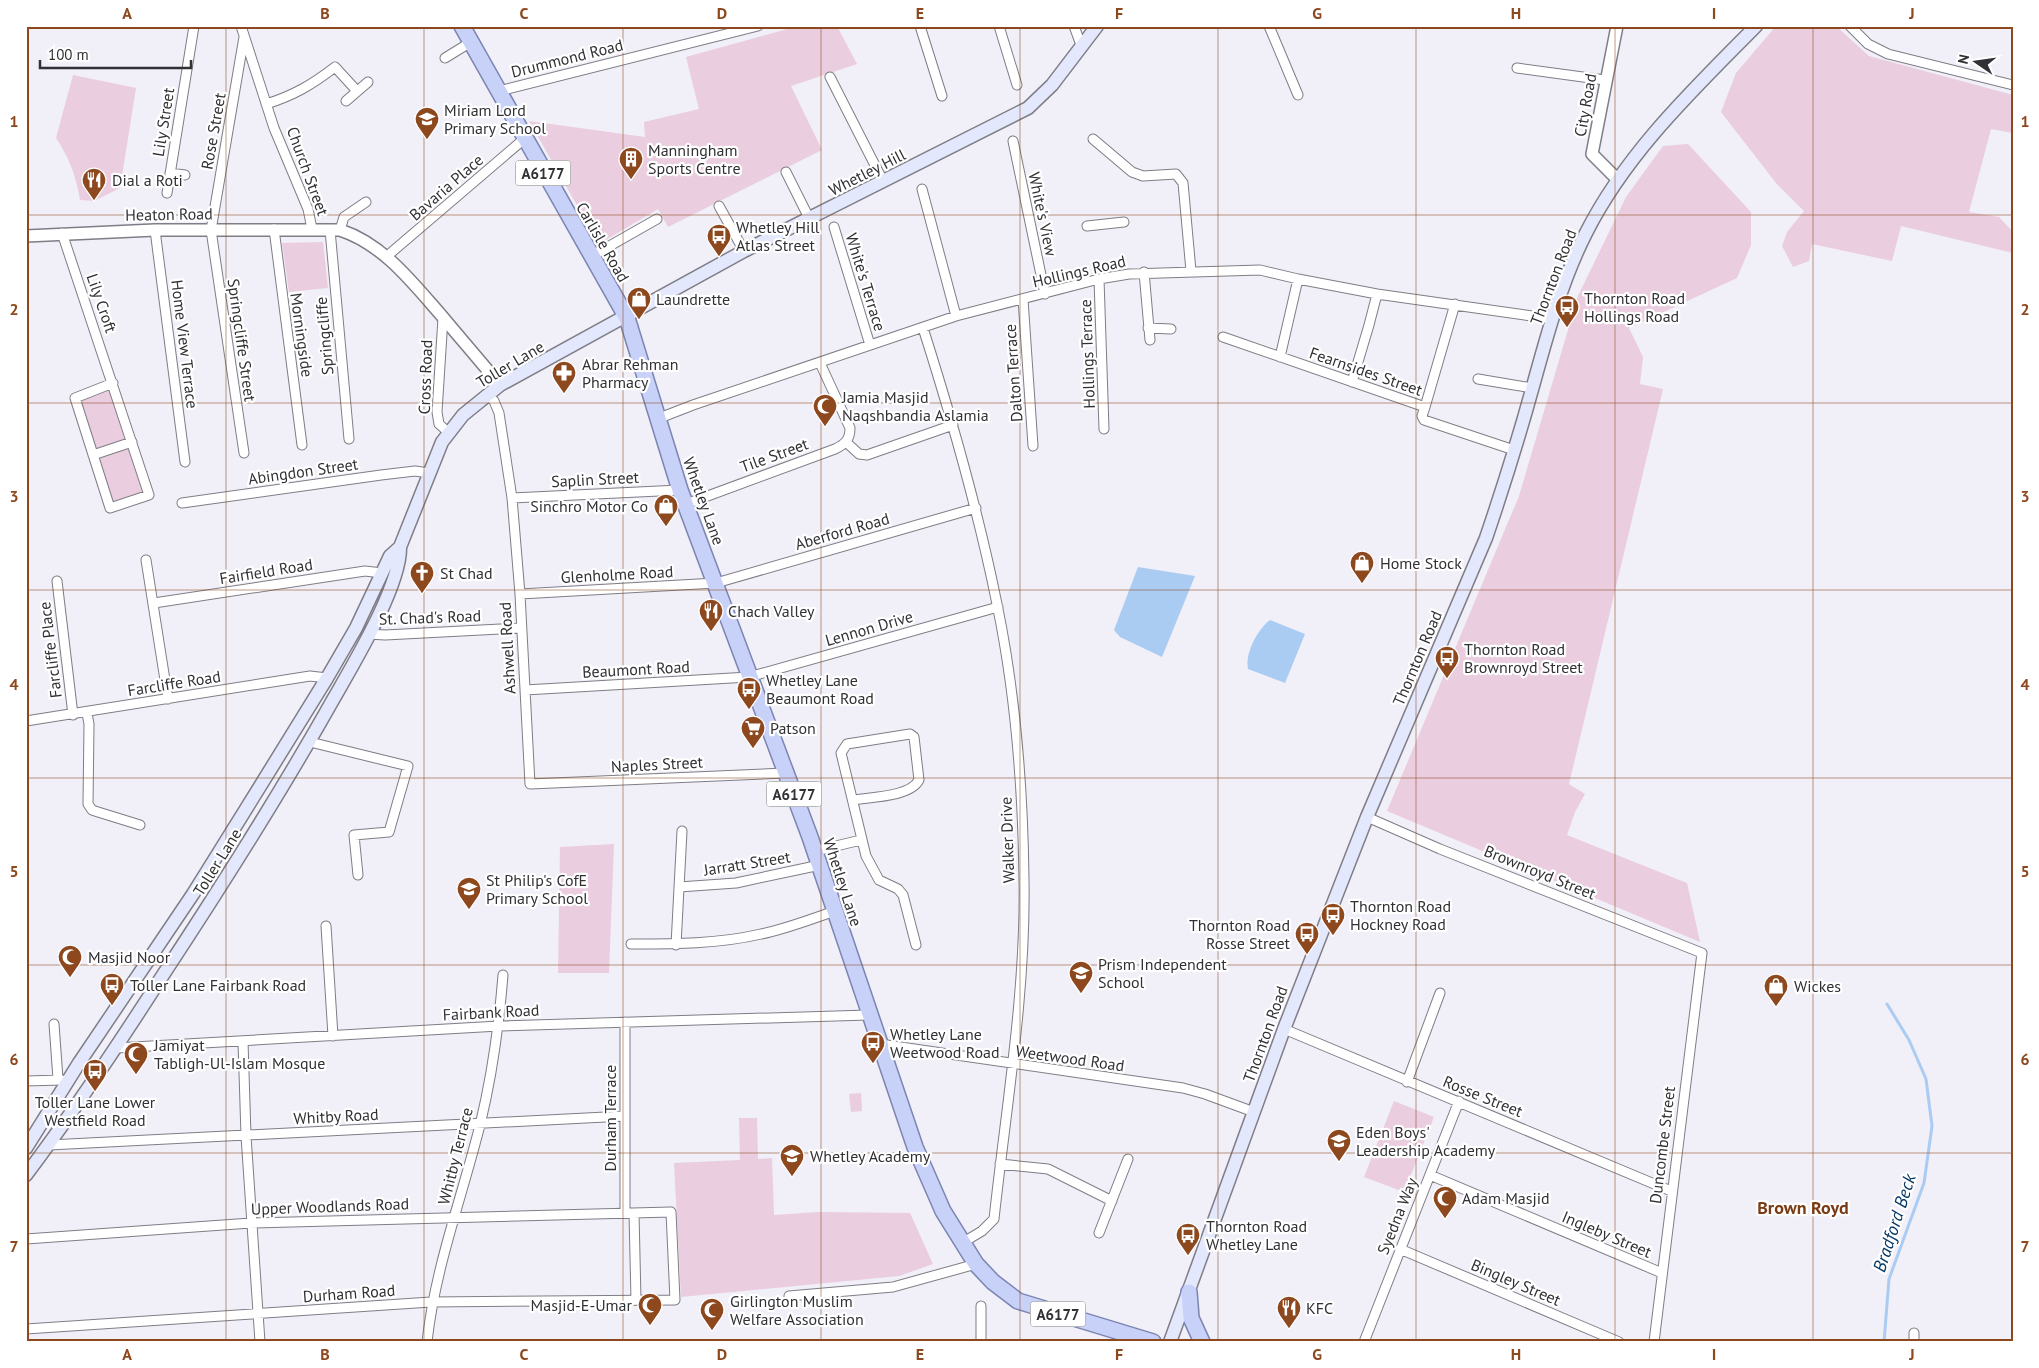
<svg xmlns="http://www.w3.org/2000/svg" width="2039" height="1368" viewBox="0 0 2039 1368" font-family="'PT Sans',sans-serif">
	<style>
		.green { fill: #eacdde }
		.water { fill: #aaccf2 }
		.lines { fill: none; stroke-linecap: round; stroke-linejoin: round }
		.stream { stroke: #aaccf2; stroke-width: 3 }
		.minor-casing { stroke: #7f7d85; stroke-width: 11 }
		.tertiary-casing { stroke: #7f7d85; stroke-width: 14 }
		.secondary-casing { stroke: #7f7d85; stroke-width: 15 }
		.primary-casing { stroke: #7b85b1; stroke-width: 18 }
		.minor { stroke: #fff; stroke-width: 9 }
		.tertiary { stroke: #fff; stroke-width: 11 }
		.secondary { stroke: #e3e8fc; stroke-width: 12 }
		.primary { stroke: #c8d1f8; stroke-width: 15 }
		.grid { fill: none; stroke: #8d481e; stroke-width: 1; stroke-opacity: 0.55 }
		.labels { text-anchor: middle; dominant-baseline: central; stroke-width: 4.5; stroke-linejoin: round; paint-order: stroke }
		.shield { fill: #fff; stroke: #6f6e71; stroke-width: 1 }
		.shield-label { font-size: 15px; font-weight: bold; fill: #313034 }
		.street-label { font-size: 16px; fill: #313034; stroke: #fff }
		.poi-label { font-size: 16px; fill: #313034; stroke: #fff; text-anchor: start }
		.neighbourhood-label { font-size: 18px; font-weight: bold; fill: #7a3b15; stroke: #fff }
		.water-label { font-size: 18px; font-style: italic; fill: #053966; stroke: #fff }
		.neatline { fill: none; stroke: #8d481e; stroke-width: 2 }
		.grid-label { font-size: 16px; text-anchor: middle; font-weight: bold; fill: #8d481e }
	</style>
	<rect width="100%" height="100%" fill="#f1eff8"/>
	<!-- green -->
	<path class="green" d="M798,26H837L857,64L791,86L822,150L668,227L658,209L599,244L529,121L645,137L644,122L699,109L686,57Z
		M1776,26H1836L1869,56L2013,95V133L1991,129L1969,212L1999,217L2013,232V253L1901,226L1892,261L1812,244L1809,261L1793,267L1782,246L1787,232L1804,211L1776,183L1721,112L1736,73Z
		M73,75L136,88L120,188L94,201L80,200C76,176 70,159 56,138Z
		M1688,144L1751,212V245L1737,278L1629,328L1643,357L1640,384L1663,389L1569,784L1585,794L1575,812L1567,835L1687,883L1700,942L1387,811L1519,496L1578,296L1626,197L1663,146Z
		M323,242L328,288L289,292L282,243Z
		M113,383L149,495L110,508L75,398Z
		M614,844L609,973H558L560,847Z
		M861,1093L862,1111L851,1112L849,1094Z
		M1394,1101L1434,1117L1404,1192L1364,1177Z
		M739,1118H757L758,1159L772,1158L774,1215L818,1212L910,1213L933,1264L899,1276L681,1297L674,1163L740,1160Z"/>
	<!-- water -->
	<path class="water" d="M1138,567L1195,576L1162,657L1120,637L1114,630Z
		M1270,620L1305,634L1285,683L1248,669C1245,653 1257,630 1270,620Z"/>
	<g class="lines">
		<!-- stream -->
		<path class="stream" d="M1884,1342L1889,1279L1924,1183L1932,1126L1926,1079L1909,1040L1887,1004"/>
		<defs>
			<path id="minor" d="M241,26L274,128L308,209L312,229
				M920,26L942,96
				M999,26L1017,85
				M1074,26L1081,45
				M1269,26L1298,95
				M1850,26L1868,44L1888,54L2013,85
				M445,58L471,42
				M1517,68L1605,80
				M830,77L883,181
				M499,91L758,26
				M346,101L368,82
				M266,104C293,96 313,84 335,67L357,91
				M1093,139L1132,172L1143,176L1176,174L1183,183L1191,271
				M1013,141L1045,294
				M786,172L810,220
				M170,173L185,175
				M922,189L956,316
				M167,193L194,26
				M719,206L744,251
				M1087,226L1124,222
				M834,227L870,345
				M274,229L302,445
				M155,230L185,462
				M330,230L349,439
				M340,230L344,217L366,202
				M62,233L149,495L110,508L75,398L113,383
				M592,256L657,219
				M386,257L524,139
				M1144,272L1150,340
				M1099,279L1104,429
				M1023,299L1033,446
				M443,318L437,412L439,424L448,432
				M923,328C952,419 978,510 997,604C1015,691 1023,791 1024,880C1026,992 1006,1108 994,1219L982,1231L962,1243
				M1148,328L1171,329
				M1223,337L1425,407L1422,416L1424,420L1514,450
				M1280,357L1298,279
				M1478,379L1532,388
				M1352,382L1369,325L1377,294
				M487,395L494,401L499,413L512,498L520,594L530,784L786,773
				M1425,407L1455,304
				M657,419L693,405L956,316L1099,279L1129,274L1260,270L1298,279L1377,294L1553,319
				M846,442L859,454L867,455L953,425
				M244,453L211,230L244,37
				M93,455L132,442
				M512,498L680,490
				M182,503L381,475L415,471L429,473
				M686,504L835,449C845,444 850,440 850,428L820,363
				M146,560L168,699
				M57,581L73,715
				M520,594L716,583L976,508
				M154,603L365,571L382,573
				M369,634L385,635L521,628
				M525,690L749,677L998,607
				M87,713L89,724L88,804L92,810L98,812L140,825
				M26,721L310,676L327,678
				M310,742L408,766L389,832L354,835L358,875
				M853,800C871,797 910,797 919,780L914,737L910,734L847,744L841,753L866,856L879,880L898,889L903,895L916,945
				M1367,817L1440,849L1702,953L1654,1342
				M815,851L861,840
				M679,887L736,883L820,865
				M326,926L333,1036
				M631,944C675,944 718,944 761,934C786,929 811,919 835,911
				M676,945L682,831
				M54,1024L58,1079
				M1284,1029L1671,1191
				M243,1041L246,1136L260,1342
				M880,1044L1183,1088L1205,1094L1254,1112
				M116,1048L499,1026L868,1015
				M26,1081L62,1080
				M1407,1082L1440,993
				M49,1145L625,1116
				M1000,1164L1048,1169L1112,1201
				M1430,1175L1662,1273
				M625,1213V1022
				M634,1213L636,1300
				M1099,1233L1128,1159
				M26,1239L251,1223L671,1212L675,1300L431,1302L26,1329
				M1400,1249L1619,1342
				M789,1296L893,1287L976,1264
				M981,1306V1342
				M427,1342C435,1268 462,1197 480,1125C492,1076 499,1025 503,975
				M1364,1342L1459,1101
				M1914,1342V1333"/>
			<path id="tertiary" d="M1617,26L1592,154L1618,180
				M26,236L155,230H340C383,244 412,282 441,315C461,339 481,362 500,385"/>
			<path id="secondary" d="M26,1148L79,1063L193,894L246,809L327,678L356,628L390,556L400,547
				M26,1175C74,1111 118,1045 161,978C221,887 280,794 334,698C354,663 401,585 400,547L442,442L463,415L500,385L744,251L1028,108L1052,85L1097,26
				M1170,1342L1284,1029L1367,817L1486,538C1503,488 1519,437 1533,386C1547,335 1562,280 1586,233C1627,152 1693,90 1756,26"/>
			<path id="primary" d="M462,26L627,318L680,490L810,837L915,1147L943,1211L976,1264L993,1282L1018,1301L1153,1342
				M1189,1292L1191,1318L1202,1342"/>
		</defs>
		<!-- minor casing -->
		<use href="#minor" class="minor-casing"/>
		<!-- tertiary casing -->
		<use href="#tertiary" class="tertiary-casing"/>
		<!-- secondary casing -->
		<use href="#secondary" class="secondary-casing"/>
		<!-- primary casing -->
		<use href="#primary" class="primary-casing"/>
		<!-- minor -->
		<use href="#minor" class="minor"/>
		<!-- tertiary -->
		<use href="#tertiary" class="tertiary"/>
		<!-- secondary -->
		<use href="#secondary" class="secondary"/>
		<!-- primary -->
		<use href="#primary" class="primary"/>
	</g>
	<!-- grid -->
	<path class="grid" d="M226,26V1342M424,26V1342M623,26V1342M821,26V1342M1020,26V1342M1218,26V1342M1416,26V1342M1615,26V1342M1813,26V1342M26,215H2013M26,403H2013M26,590H2013M26,778H2013M26,965H2013M26,1153H2013"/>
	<!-- icons -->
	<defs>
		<symbol id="school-pin" viewBox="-11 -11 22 30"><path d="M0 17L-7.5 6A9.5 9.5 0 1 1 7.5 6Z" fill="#8d481e" stroke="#fff"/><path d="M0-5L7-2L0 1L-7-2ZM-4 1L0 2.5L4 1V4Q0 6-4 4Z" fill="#fff"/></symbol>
		<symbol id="building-pin" viewBox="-11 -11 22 30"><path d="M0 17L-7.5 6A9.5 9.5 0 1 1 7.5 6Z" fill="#8d481e" stroke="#fff"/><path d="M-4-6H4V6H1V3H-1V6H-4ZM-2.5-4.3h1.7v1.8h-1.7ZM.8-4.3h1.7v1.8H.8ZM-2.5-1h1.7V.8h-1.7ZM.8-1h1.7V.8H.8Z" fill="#fff"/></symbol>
		<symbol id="restaurant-pin" viewBox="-11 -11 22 30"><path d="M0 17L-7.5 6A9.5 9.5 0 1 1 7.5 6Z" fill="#8d481e" stroke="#fff"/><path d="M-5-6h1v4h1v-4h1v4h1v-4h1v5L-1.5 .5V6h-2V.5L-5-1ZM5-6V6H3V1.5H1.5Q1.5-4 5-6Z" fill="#fff"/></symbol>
		<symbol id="bus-pin" viewBox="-11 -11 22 30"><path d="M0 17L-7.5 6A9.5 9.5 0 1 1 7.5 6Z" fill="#8d481e" stroke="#fff"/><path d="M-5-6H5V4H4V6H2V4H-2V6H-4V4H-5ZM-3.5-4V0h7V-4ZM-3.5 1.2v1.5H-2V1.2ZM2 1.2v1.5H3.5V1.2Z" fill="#fff"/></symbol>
		<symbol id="shop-pin" viewBox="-11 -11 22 30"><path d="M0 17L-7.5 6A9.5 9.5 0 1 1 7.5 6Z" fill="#8d481e" stroke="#fff"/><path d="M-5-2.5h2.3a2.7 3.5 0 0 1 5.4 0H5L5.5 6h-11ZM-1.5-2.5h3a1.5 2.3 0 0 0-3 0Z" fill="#fff"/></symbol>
		<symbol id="pharmacy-pin" viewBox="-11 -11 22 30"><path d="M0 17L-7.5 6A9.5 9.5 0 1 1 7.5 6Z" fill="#8d481e" stroke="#fff"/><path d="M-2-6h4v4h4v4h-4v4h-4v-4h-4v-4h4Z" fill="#fff"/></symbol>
		<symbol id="mosque-pin" viewBox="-11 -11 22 30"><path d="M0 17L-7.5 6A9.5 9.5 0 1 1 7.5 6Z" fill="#8d481e" stroke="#fff"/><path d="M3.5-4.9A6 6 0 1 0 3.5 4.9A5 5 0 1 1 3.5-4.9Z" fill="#fff"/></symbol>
		<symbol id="church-pin" viewBox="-11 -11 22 30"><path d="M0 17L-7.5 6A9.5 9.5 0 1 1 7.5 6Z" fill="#8d481e" stroke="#fff"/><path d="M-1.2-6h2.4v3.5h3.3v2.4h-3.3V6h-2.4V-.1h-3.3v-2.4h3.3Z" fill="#fff"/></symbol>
		<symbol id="supermarket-pin" viewBox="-11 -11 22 30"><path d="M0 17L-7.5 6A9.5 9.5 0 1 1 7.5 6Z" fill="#8d481e" stroke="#fff"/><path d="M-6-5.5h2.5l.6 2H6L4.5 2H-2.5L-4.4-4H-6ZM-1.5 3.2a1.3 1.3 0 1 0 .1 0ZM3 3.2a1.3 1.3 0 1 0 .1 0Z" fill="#fff"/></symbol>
	</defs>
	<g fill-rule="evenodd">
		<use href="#school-pin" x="413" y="105" width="28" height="38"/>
		<use href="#building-pin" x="617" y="145" width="28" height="38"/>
		<use href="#restaurant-pin" x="80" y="166" width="28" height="38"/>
		<use href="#bus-pin" x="705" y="222" width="28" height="38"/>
		<use href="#shop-pin" x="625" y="285" width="28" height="38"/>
		<use href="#bus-pin" x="1553" y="293" width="28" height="38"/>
		<use href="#pharmacy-pin" x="550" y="359" width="28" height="38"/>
		<use href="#mosque-pin" x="811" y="392" width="28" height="38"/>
		<use href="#shop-pin" x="652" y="492" width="28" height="38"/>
		<use href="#shop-pin" x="1348" y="549" width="28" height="38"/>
		<use href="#church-pin" x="408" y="559" width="28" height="38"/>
		<use href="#restaurant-pin" x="697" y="597" width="28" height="38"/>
		<use href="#bus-pin" x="1433" y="644" width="28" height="38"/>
		<use href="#bus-pin" x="735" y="675" width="28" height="38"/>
		<use href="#supermarket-pin" x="739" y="714" width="28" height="38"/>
		<use href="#school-pin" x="455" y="875" width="28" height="38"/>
		<use href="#bus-pin" x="1319" y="901" width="28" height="38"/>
		<use href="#bus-pin" x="1293" y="920" width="28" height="38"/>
		<use href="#mosque-pin" x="56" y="943" width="28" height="38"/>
		<use href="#school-pin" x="1067" y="959" width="28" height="38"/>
		<use href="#bus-pin" x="98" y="971" width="28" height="38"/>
		<use href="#shop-pin" x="1762" y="972" width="28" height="38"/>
		<use href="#bus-pin" x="859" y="1029" width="28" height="38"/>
		<use href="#mosque-pin" x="122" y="1040" width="28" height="38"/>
		<use href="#bus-pin" x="81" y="1057" width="28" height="38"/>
		<use href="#school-pin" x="1325" y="1127" width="28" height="38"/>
		<use href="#school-pin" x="778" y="1142" width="28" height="38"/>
		<use href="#mosque-pin" x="1431" y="1184" width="28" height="38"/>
		<use href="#bus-pin" x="1174" y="1221" width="28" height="38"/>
		<use href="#mosque-pin" x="636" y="1291" width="28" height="38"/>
		<use href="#restaurant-pin" x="1275" y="1294" width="28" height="38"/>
		<use href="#mosque-pin" x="698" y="1296" width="28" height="38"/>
	</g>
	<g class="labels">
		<!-- shield labels -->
		<g class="shield">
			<rect x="515.5" y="160.5" width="55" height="25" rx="4"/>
			<rect x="766.5" y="781.5" width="55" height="25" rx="4"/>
			<rect x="1030.5" y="1301.5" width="55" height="25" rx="4"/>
		</g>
		<g class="shield-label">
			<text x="543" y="173">A6177</text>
			<text x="794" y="794">A6177</text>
			<text x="1058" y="1314">A6177</text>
		</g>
		<!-- street labels -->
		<g class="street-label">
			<text transform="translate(567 58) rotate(-14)">Drummond Road</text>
			<text transform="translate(1585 105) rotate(-80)">City Road</text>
			<text transform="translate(163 122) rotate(-81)">Lily Street</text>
			<text transform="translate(213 131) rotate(-80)">Rose Street</text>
			<text transform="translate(308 171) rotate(70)">Church Street</text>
			<text transform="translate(867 172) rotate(-27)">Whetley Hill</text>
			<text transform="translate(446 187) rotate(-41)">Bavaria Place</text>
			<text transform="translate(169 214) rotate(-1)">Heaton Road</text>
			<text transform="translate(1043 214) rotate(78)">White's View</text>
			<text transform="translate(603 242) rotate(60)">Carlisle Road</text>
			<text transform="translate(1079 271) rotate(-13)">Hollings Road</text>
			<text transform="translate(1553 277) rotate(-69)">Thornton Road</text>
			<text transform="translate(866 282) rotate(73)">White's Terrace</text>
			<text transform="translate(102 303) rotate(71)">Lily Croft</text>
			<text transform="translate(302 335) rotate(82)">Morningside</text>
			<text transform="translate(324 336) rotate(-95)">Springcliffe</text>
			<text transform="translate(242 340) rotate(82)">Springcliffe Street</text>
			<text transform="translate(185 344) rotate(83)">Home View Terrace</text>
			<text transform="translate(1087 354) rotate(-92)">Hollings Terrace</text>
			<text transform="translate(510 364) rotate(-31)">Toller Lane</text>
			<text transform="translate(1366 371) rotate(19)">Fearnsides Street</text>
			<text transform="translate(1013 373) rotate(-94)">Dalton Terrace</text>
			<text transform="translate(425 377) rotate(-88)">Cross Road</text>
			<text transform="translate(774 455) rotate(-20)">Tile Street</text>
			<text transform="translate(303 471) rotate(-8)">Abingdon Street</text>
			<text transform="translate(595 479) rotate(-3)">Saplin Street</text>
			<text transform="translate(704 501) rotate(70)">Whetley Lane</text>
			<text transform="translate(842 531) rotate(-16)">Aberford Road</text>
			<text transform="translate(266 571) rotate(-9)">Fairfield Road</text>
			<text transform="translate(617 574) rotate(-3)">Glenholme Road</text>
			<text transform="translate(430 617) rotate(-2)">St. Chad's Road</text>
			<text transform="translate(869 628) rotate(-16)">Lennon Drive</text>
			<text transform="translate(507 648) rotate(-93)">Ashwell Road</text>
			<text transform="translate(50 650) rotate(-97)">Farcliffe Place</text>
			<text transform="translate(1417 658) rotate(-67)">Thornton Road</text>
			<text transform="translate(636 669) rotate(-3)">Beaumont Road</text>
			<text transform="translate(174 683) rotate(-9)">Farcliffe Road</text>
			<text transform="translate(657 764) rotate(-3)">Naples Street</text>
			<text transform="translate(1007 840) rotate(-92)">Walker Drive</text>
			<text transform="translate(217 862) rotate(-58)">Toller Lane</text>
			<text transform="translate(747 863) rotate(-9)">Jarratt Street</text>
			<text transform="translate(1540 872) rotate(22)">Brownroyd Street</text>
			<text transform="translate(843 882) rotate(72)">Whetley Lane</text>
			<text transform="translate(491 1012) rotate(-3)">Fairbank Road</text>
			<text transform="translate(1265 1034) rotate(-70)">Thornton Road</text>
			<text transform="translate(1070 1058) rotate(8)">Weetwood Road</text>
			<text transform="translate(1483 1096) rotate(22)">Rosse Street</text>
			<text transform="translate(336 1116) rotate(-3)">Whitby Road</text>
			<text transform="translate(610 1118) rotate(-90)">Durham Terrace</text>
			<text transform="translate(1662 1145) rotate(-83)">Duncombe Street</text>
			<text transform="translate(455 1156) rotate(-76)">Whitby Terrace</text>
			<text transform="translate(330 1206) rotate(-2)">Upper Woodlands Road</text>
			<text transform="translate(1397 1216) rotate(-68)">Syedna Way</text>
			<text transform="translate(1607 1234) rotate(23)">Ingleby Street</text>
			<text transform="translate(1516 1282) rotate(23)">Bingley Street</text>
			<text transform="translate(349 1293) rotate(-4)">Durham Road</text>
		</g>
		<!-- poi labels -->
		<g class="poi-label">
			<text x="444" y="110">Miriam Lord<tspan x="444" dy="18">Primary School</tspan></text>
			<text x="648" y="150">Manningham<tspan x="648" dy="18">Sports Centre</tspan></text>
			<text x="112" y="180">Dial a Roti</text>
			<text x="736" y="227">Whetley Hill<tspan x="736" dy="18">Atlas Street</tspan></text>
			<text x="1584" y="298">Thornton Road<tspan x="1584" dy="18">Hollings Road</tspan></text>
			<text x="656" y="299">Laundrette</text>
			<text x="582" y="364">Abrar Rehman<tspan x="582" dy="18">Pharmacy</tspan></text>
			<text x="842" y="397">Jamia Masjid<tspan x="842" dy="18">Naqshbandia Aslamia</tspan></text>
			<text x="648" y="506" text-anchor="end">Sinchro Motor Co</text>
			<text x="1380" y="563">Home Stock</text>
			<text x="440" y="573">St Chad</text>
			<text x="728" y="611">Chach Valley</text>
			<text x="1464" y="649">Thornton Road<tspan x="1464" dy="18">Brownroyd Street</tspan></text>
			<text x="766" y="680">Whetley Lane<tspan x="766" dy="18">Beaumont Road</tspan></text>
			<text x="770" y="728">Patson</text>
			<text x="486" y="880">St Philip's CofE<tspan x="486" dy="18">Primary School</tspan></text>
			<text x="1350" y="906">Thornton Road<tspan x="1350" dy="18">Hockney Road</tspan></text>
			<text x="1290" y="925" text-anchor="end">Thornton Road<tspan x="1290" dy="18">Rosse Street</tspan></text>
			<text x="88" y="957">Masjid Noor</text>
			<text x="1098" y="964">Prism Independent<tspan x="1098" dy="18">School</tspan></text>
			<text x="130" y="985">Toller Lane Fairbank Road</text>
			<text x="1794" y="986">Wickes</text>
			<text x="890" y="1034">Whetley Lane<tspan x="890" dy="18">Weetwood Road</tspan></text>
			<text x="154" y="1045">Jamiyat<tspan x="154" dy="18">Tabligh-Ul-Islam Mosque</tspan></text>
			<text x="95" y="1102" text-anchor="middle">Toller Lane Lower<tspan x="95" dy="18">Westfield Road</tspan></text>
			<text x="1356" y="1132">Eden Boys'<tspan x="1356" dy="18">Leadership Academy</tspan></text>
			<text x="810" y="1156">Whetley Academy</text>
			<text x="1462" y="1198">Adam Masjid</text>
			<text x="1206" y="1226">Thornton Road<tspan x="1206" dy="18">Whetley Lane</tspan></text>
			<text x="730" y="1301">Girlington Muslim<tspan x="730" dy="18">Welfare Association</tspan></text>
			<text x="632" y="1305" text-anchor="end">Masjid-E-Umar</text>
			<text x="1306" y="1308">KFC</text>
		</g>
		<!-- neighbourhood labels -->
		<g class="neighbourhood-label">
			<text x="1803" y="1207">Brown Royd</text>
		</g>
		<!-- water labels -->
		<g class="water-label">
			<text transform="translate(1894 1223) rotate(-72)">Bradford Beck</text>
		</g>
	</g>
	<!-- border -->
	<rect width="2039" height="1368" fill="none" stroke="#ffffff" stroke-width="55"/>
	<!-- north arrow -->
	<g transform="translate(1976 62) rotate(283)" stroke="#ffffff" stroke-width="4" paint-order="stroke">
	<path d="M0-4L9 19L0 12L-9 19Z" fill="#313034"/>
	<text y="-8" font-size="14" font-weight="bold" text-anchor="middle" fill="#313034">N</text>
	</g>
	<!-- scale -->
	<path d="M40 60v8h151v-8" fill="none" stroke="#313034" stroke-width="2.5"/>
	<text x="48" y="60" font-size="15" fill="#313034" stroke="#ffffff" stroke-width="4" paint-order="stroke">100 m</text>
	<rect x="28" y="28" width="1984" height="1312" class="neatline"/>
	<g class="grid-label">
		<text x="127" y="19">A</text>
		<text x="325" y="19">B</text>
		<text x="524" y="19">C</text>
		<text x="722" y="19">D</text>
		<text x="920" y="19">E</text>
		<text x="1119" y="19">F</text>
		<text x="1317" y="19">G</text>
		<text x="1516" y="19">H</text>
		<text x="1714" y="19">I</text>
		<text x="1912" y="19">J</text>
		<text x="14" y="127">1</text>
		<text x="2025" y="127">1</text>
		<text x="14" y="315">2</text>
		<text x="2025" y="315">2</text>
		<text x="14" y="502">3</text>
		<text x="2025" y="502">3</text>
		<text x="14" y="690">4</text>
		<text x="2025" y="690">4</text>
		<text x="14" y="877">5</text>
		<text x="2025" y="877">5</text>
		<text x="14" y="1065">6</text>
		<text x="2025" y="1065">6</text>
		<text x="14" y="1252">7</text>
		<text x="2025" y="1252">7</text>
		<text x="127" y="1360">A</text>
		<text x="325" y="1360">B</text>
		<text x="524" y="1360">C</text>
		<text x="722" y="1360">D</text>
		<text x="920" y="1360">E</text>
		<text x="1119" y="1360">F</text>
		<text x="1317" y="1360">G</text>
		<text x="1516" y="1360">H</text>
		<text x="1714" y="1360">I</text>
		<text x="1912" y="1360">J</text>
	</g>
</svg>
